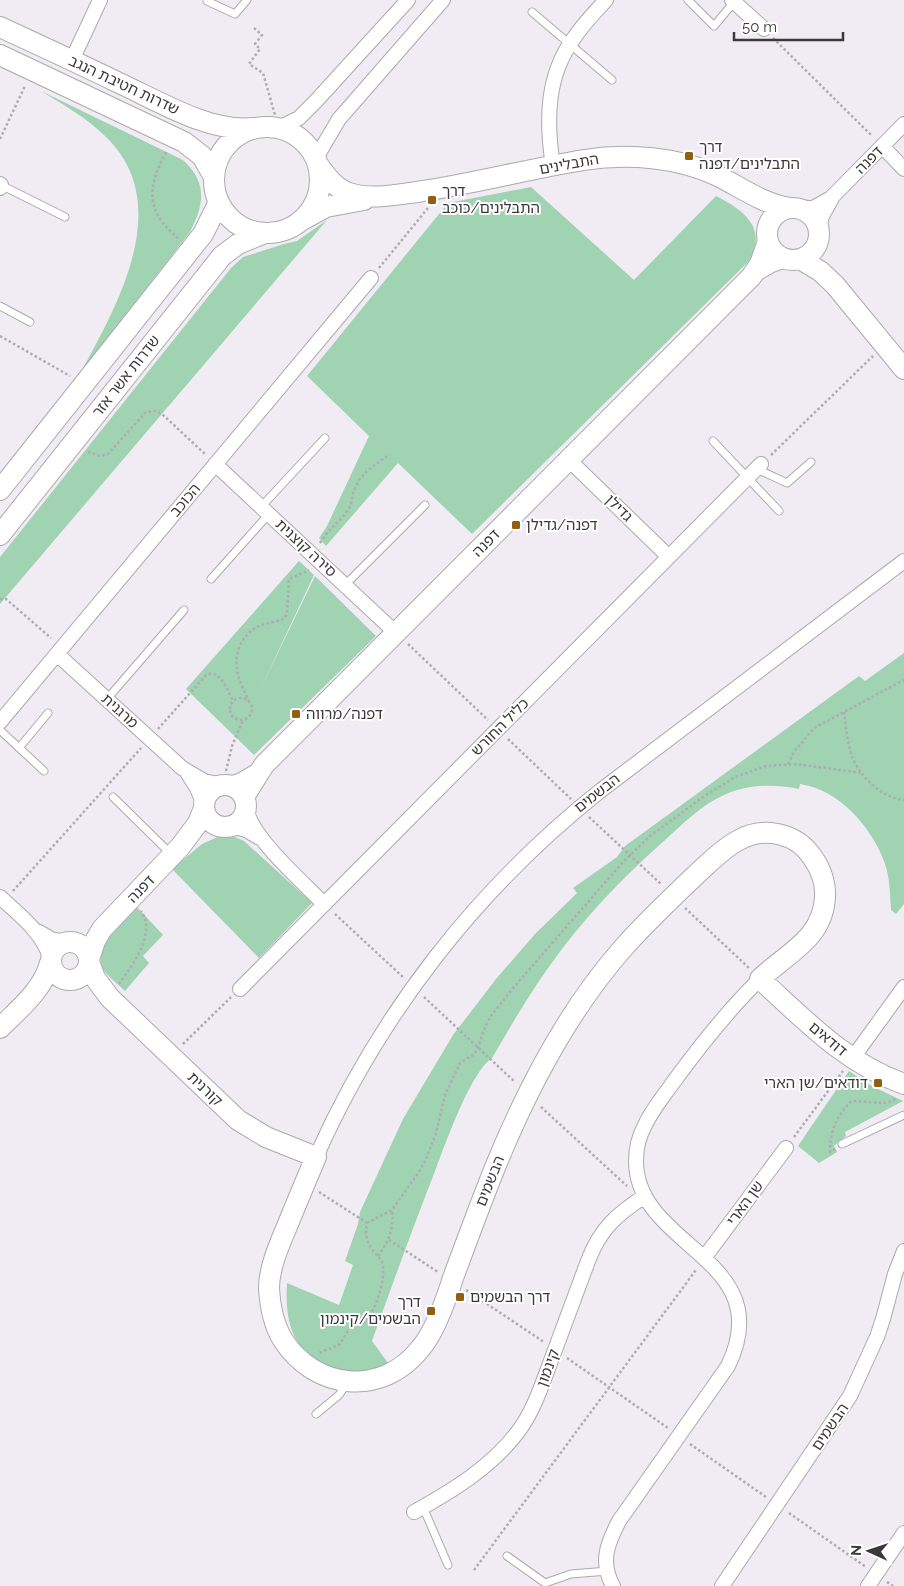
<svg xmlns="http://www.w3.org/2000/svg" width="904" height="1586" viewBox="0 0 904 1586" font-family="Raleway,'Noto Sans Hebrew',sans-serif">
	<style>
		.green { fill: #9fd3b2 }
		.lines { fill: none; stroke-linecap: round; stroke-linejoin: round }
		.lane-casing { stroke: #ada8af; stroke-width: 9 }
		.street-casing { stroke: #ada8af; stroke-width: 16 }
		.secondary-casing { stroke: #ada8af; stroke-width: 22 }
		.path { stroke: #afabb0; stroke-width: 2.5; stroke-dasharray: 2.5 2.5; stroke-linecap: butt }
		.lane { stroke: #fff; stroke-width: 7 }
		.street { stroke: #fff; stroke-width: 14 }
		.secondary { stroke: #fff; stroke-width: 20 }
		.poi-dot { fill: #925f11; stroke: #fff; stroke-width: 2 }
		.labels { text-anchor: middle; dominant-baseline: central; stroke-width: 4; stroke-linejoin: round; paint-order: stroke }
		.street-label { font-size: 15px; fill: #3b393c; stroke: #fff }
		.poi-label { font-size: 15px; fill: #3b393c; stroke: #fff; text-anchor: start }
	</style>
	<rect width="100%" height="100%" fill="#f1ecf3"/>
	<!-- green -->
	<path class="green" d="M41,91L183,160C208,183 204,205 190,232L81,372C118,304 175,204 106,137C87,118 64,105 41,91Z
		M531,187L634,280L716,196C744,210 769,229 748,262L472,534L398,463L326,546L319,538L327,526L369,436L307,376L448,203Z
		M327,220L0,604V557L231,268L243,257L284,244L297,241Z
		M299,561L314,575L259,692L315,576L376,636L254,755L186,689Z
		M904,653V904L896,914L891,910C890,893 890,877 884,861C870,825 839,790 800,784L799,789C773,784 749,784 724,795C701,805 683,824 664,841C622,878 583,919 551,964C529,994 511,1026 492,1058C471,1072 447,1140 437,1166C414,1224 393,1283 372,1341L391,1367C378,1369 365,1373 353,1373C343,1374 332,1369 324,1365C290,1347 285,1318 287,1283L339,1305L353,1265L345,1261L358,1224L360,1212L403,1119L453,1035L496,979L535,934L577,893L573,888L617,857L625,846L859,676L865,681Z
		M222,835L235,837L244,841L312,903L259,958L172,869L202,844Z
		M137,907L163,935L143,956L149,963L125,991C119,985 111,979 105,972C89,951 124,921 137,907Z
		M849,1071L868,1084L903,1101L845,1132L846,1136L834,1146L837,1152L819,1163L798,1146Z"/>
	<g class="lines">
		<defs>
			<path id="lane" d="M688,0L714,26L734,2
				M207,1L235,14L247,0
				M532,12L612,80
				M1,185L65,217
				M0,306L30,322
				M713,441L779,511
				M757,469L787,483L811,462
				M261,507L325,438
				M211,579L269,514
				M345,585L425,505
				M107,699L184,610
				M0,730L44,771
				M19,748L48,713
				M113,797L172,855
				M842,1144L904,1115
				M316,1414L339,1395L347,1383
				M423,1507L448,1565
				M507,1556L545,1583L571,1574L608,1571"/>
			<path id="street" d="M732,0L764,29
				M72,60L100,0
				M279,128L299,118L316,101L408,0
				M882,146L904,169
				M316,158L339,119L443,0
				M553,166C546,121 546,76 574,38C583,24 595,12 606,0
				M0,184L1,185L0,188
				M799,208H813L831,198L904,124
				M819,229L822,216L832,198
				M756,274L772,265L788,259
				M569,460L669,557
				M215,464L396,633
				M57,654L182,768L204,781L223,785
				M0,722L371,278
				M188,774L197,788L204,805
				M226,785L239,781L260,769
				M246,807C250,837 303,882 324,904
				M231,826L246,830L260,838
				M0,897C20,915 42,932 51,959
				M39,932L51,939L64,942
				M240,989L761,464
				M852,1059L904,987
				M316,1157C380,1013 477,889 600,791L904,561
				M704,1258L786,1148
				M414,1512C452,1491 490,1468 517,1433C534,1411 542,1384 552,1358C564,1325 576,1293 588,1261C600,1229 617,1214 645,1196
				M613,1586C600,1562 607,1544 619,1521L728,1366C780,1258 636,1248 636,1161C636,1149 639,1136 645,1125C652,1110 663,1097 672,1084C699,1047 727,1011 760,979
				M722,1586L850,1396L877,1337L883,1319L895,1274L904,1251
				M868,1586L904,1533"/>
			<path id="secondary" d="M0,27C39,45 78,63 117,82C157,100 209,133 253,128
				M0,55L184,142L202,156L214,177
				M214 180a53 53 0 1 1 106 0a53 53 0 1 1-106 0Z
				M319,166C327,177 335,188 349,193C370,200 395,195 417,192C473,184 528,169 584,160C627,153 679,157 718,176C742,188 763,204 790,208
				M767 234a26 26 0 1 1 52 0a26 26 0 1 1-52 0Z
				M304,219L326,207L364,200
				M800,259L820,271L835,285L904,369
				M0,490L203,234L219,202
				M0,535L222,256L238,244L265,233
				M204 806a21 21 0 1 1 42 0a21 21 0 1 1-42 0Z
				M244,797L264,765L751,277L760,264L768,241
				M51 961a19 19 0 1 1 38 0a19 19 0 1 1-38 0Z
				M89,959L95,941L102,929L180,847L198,823L204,808
				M89,962L95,978L110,998L238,1120L266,1137L316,1157C306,1180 297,1202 288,1224C280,1243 269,1267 269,1288C270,1306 273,1324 283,1340C315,1390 382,1397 420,1349C435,1332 446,1300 453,1278C467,1240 481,1202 496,1165C528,1087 568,1010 624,947C648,920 675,895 701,870C712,860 725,847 739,840C764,826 797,833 813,858C821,869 826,884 825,897C823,939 787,953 760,979C806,1021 845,1063 904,1084
				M0,1028C19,1009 43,990 50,963"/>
		</defs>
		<!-- lane casing -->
		<use href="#lane" class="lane-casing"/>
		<!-- street casing -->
		<use href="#street" class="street-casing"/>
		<!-- secondary casing -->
		<use href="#secondary" class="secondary-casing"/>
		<!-- path -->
		<path class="path" d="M254,28L262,35L255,44L260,49L249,64L263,73L275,115
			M773,38L872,136
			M0,139L25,86
			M166,152C147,188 145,211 179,239
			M379,268L428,208
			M0,336L70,376
			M88,452L100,456L108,454L146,412L155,411L162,414L205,454
			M771,455L873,356
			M320,543C329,528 339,523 348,510C353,504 351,495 355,488C361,473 376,464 389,455
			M0,599H6L51,638
			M408,644L488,720
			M230 709a11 11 0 1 1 22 0a11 11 0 1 1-22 0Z
			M249,702C245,692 238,680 237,669C234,652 243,633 259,626C267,623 277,622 285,618L287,613L289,579L309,570
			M844,712C846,727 847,744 853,759C862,778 882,798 904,800
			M158,729L207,674C222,671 227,690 233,701
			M508,739L571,799
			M788,764L794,752L814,728L904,680
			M226,771L232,746L243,720
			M589,817L662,885
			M13,891L141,748
			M685,908L749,968
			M335,914L404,978
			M119,984C132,965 157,934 141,911
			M424,997L515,1082
			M183,1044L231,997
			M541,1107L627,1186
			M794,1137L843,1071
			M835,1149L830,1152C830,1132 836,1115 852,1101L886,1103L896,1099
			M319,1192L367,1223C365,1233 366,1241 372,1249C375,1254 380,1257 382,1262C387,1276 376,1311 365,1321C361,1325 355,1325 350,1327L340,1344L319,1353
			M367,1223L392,1210L419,1172L426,1159L436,1133L445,1095L460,1063L473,1055L477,1050L485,1027L491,1016L514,987L623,862L650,836L703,797L735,777L766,766L796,764L862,773
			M389,1240L438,1272
			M378,1256C389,1241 394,1229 392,1210
			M466,1290L544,1342
			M567,1358L668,1428
			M690,1444L766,1497
			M789,1513L866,1567
			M474,1570L696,1270
			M887,1582L893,1586"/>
		<!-- lane -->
		<use href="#lane" class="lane"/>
		<!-- street -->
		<use href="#street" class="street"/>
		<!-- secondary -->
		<use href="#secondary" class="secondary"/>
	</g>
	<!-- markers -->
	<g class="poi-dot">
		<rect x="684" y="151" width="10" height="10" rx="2.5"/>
		<rect x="427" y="195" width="10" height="10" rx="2.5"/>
		<rect x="511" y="520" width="10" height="10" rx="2.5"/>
		<rect x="291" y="709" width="10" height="10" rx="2.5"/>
		<rect x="873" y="1078" width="10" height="10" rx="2.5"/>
		<rect x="455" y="1292" width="10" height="10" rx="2.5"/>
		<rect x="426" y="1306" width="10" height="10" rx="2.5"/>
	</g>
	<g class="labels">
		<!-- street labels -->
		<g class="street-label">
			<text transform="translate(124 85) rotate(25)">שדרות חטיבת הנגב</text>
			<text transform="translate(869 160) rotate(-45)">דפנה</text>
			<text transform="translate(569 164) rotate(-10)">התבלינים</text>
			<text transform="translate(126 376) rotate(-52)">שדרות אשר אזר</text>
			<text transform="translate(185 500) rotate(-50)">הכוכב</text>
			<text transform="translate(619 508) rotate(44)">גדילן</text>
			<text transform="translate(486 543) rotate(-45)">דפנה</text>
			<text transform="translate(306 548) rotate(43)">סירה קוצנית</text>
			<text transform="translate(120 711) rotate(42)">מרגנית</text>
			<text transform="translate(500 727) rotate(-45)">כליל החורש</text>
			<text transform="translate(597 793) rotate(-38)">הבשמים</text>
			<text transform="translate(141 889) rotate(-46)">דפנה</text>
			<text transform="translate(828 1039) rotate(40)">דודאים</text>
			<text transform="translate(205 1089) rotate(44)">קורנית</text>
			<text transform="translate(490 1181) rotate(-68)">הבשמים</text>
			<text transform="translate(745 1203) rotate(-54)">שן הארי</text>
			<text transform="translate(548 1368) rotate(-70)">קינמון</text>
			<text transform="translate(830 1427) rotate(-56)">הבשמים</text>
		</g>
		<!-- poi labels -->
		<g class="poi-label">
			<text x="699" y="147">דרך<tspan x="699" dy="17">התבלינים/דפנה</tspan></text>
			<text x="442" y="191">דרך<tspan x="442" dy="17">התבלינים/כוכב</tspan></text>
			<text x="526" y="525">דפנה/גדילן</text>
			<text x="306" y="714">דפנה/מרווה</text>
			<text x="868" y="1083" text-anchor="end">דודאים/שן הארי</text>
			<text x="470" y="1297">דרך הבשמים</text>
			<text x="421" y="1302" text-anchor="end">דרך<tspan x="421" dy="17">הבשמים/קינמון</tspan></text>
		</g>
	</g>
	<!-- north arrow -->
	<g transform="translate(869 1551) rotate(273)" stroke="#ffffff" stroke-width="4" paint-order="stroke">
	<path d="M0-4L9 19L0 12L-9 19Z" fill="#3b393c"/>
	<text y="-8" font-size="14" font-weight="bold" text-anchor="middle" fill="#3b393c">N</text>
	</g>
	<!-- scale -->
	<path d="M734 32v8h109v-8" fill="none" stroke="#3b393c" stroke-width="2.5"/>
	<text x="742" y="32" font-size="15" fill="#3b393c" stroke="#ffffff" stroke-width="4" paint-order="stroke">50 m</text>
</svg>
